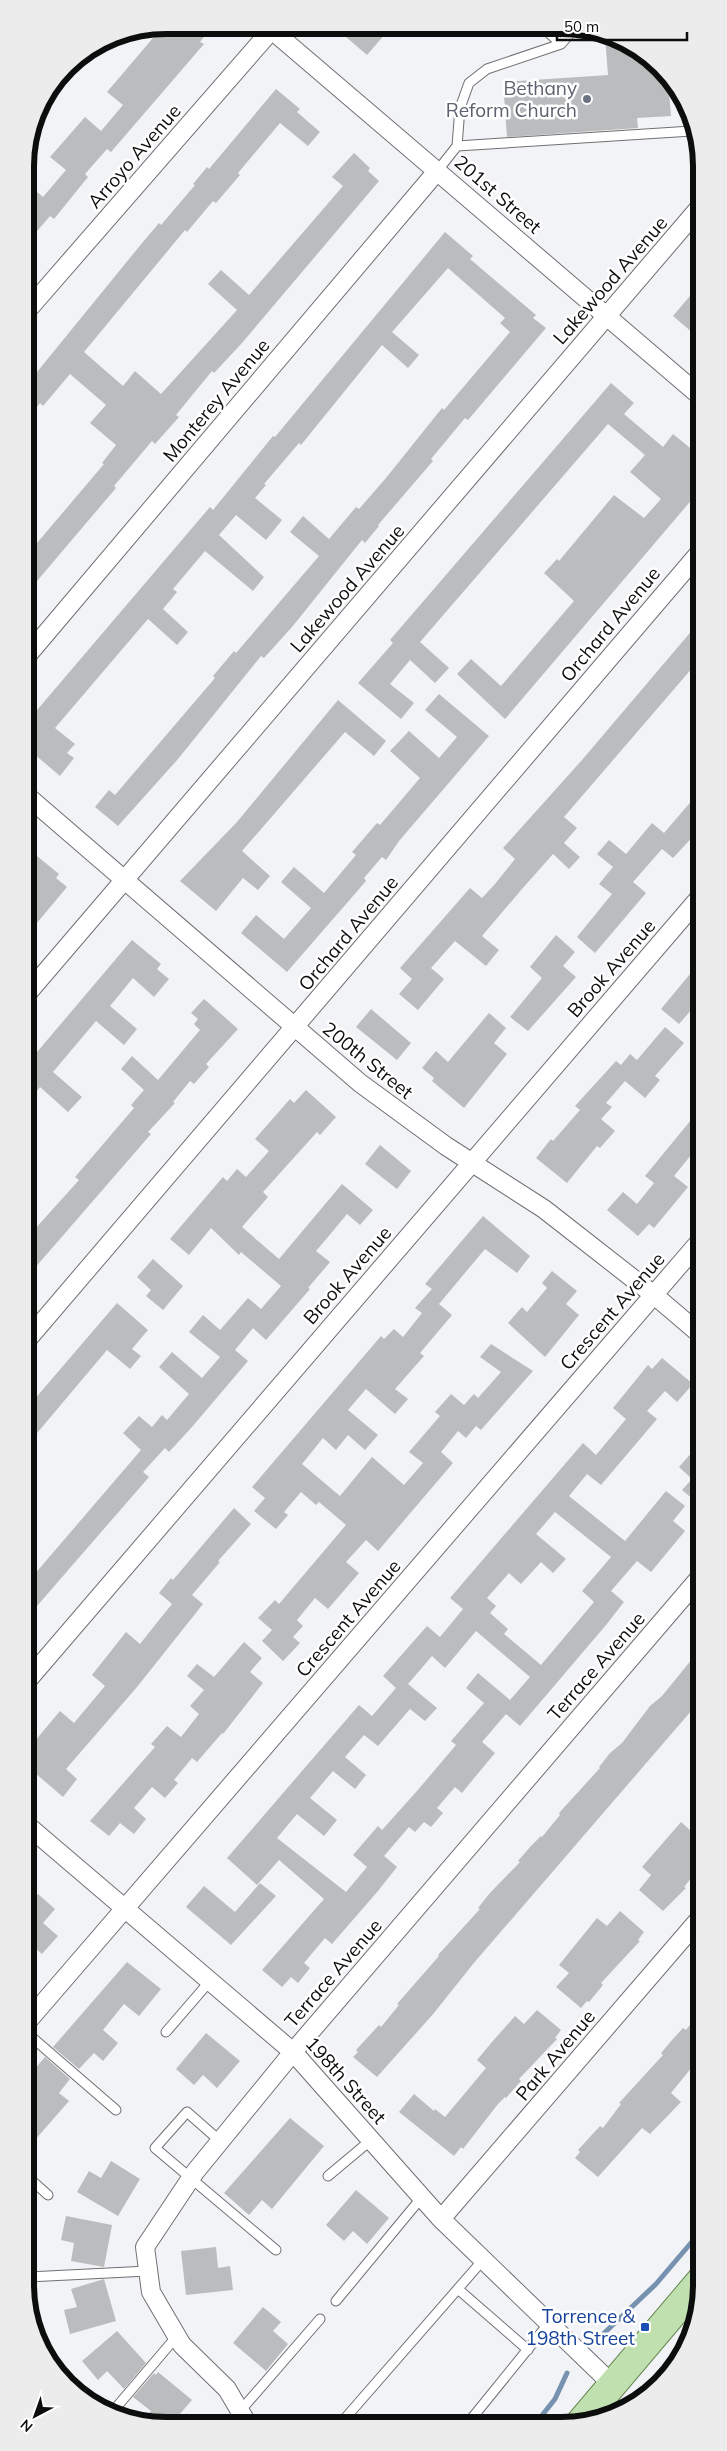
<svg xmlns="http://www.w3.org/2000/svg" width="727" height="2451" viewBox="0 0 727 2451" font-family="Mulish,sans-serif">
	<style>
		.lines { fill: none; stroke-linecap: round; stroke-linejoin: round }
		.stream { stroke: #7692b0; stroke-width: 5 }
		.building { fill: #babcbe; fill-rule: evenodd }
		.service-casing { stroke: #6f7072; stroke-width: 11 }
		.minor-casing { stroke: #6f7072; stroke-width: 20 }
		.primary-casing { stroke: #668853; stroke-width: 30 }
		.service { stroke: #fff; stroke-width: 9 }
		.minor { stroke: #fff; stroke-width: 18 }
		.primary { stroke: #c1e0af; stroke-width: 28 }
		.worship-dot { fill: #6b7280; stroke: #fff; stroke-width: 2 }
		.transit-dot { fill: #1a4fb4; stroke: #fff; stroke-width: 2 }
		.labels { text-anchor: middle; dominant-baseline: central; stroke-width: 5; stroke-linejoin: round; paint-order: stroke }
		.worship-label { font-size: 19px; fill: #5b616d; stroke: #fff; text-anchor: end }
		.street-label { font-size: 19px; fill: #0c0d0d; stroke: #fff }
		.transit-label { font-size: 19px; fill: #164399; stroke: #fff; text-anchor: end }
		.rim { fill: none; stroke: #0c0d0d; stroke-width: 6 }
	</style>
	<rect width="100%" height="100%" fill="#f2f3f6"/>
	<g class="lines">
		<!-- stream -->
		<path class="stream" d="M600,2337L656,2284L702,2230
			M536,2423L555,2399L567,2373"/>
	</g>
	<!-- building -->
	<path class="building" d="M164,25H213L200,42L204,44L111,152L107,149L85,174L88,177L54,219L50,216L25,245V182L43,197L66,170L50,157L85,117L101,131L123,105L107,92Z
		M356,26H392L367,55L346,37Z
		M605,36L661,66L668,80L671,116L637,118L638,128L507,137L503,82L608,75Z
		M276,89L300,109L297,112L320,132L308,146L280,123L238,173L240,175L216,203L213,201L187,232L185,230L84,352L123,386L135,371L161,394L237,310L208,284L221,270L249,295L343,186L332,177L354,153L370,168L368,171L379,181L242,343L214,373L212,371L176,415L179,417L155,444L152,441L114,486L116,488L26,594V556L104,464L102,463L116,445L90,423L106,405L70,374L43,406L40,403L26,421V379L34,370L37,372L138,248L159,223L161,225L195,185L193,184L207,167L209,169Z
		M445,232L473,256L470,259L536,315L533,318L546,328L468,420L465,418L431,459L433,461L378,525L379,526L365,543L362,540L292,627L264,658L261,656L178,759L118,826L95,807L109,790L115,795L215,678L213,676L234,651L236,653L319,556L290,532L303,516L329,539L356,507L359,509L386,478L442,408L444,410L510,332L500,323L505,318L448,268L392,332L419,355L408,368L382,345L301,445L299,443L264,484L266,485L255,498L282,520L266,540L236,515L219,535L264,577L253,591L205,551L173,589L177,592L163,609L188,632L177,645L148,619L55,728L75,744L67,753L74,758L60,776L26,747V723L210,507L213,510L273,436L275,437Z
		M700,284V339L673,316Z
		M611,383L634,403L624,414L663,447L673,434L700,456V490L505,719L457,674L471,659L501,686L574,601L544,573L557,559L559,561L614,495L644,518L661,499L630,472L645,455L608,424L420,642L449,668L435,683L410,660L390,684L414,703L401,719L358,683L393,643L390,640Z
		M700,621V659L564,817L577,828L564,843L580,857L569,869L553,854L522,889L482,936L499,950L486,966L455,941L431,968L444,979L418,1010L399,994L412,979L400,968L470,888L482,898L495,884L515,859L503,848L582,760Z
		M439,694L489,736L399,841L386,860L382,857L364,878L366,881L287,972L241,933L256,915L284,939L311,908L281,882L294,867L324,893L356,855L352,852L377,823L380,825L420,778L390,751L409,731L439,758L457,737L425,710Z
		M338,700L386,741L374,756L345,732L242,851L270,876L258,890L243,878L216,911L180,881L237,822Z
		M700,791V829L673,858L662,849L633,882L646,893L595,953L577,937L612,894L599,884L613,867L597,854L609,840L626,854L652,823L664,833Z
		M26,847L59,874L56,878L67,887L26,936Z
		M556,935L575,952L563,966L576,977L528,1031L510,1017L542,978L530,967Z
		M132,940L161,964L157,969L169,979L154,997L133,978L110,1006L137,1029L124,1045L96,1021L53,1072L82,1097L68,1112L40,1087L26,1104V1065Z
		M700,962V1000L679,1024L661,1009Z
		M204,999L238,1029L206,1064L209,1067L194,1084L190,1081L173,1102L175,1103L148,1132L151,1134L27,1277L26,1239L79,1180L75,1177L134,1108L131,1105L144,1090L121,1069L132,1056L158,1080L200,1030L194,1024L198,1019L191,1013Z
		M371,1009L411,1043L397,1060L356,1027Z
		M489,1013L506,1028L494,1043L507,1054L464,1108L432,1081L434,1078L422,1068L436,1051L448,1062Z
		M665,1027L684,1043L655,1076L660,1080L645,1098L625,1081L606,1103L612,1107L601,1119L615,1131L600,1148L597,1146L567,1183L536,1158L551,1139L553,1141L580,1110L575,1106L616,1061L621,1065L630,1054L637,1060Z
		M306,1090L336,1117L320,1135L317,1132L263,1192L268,1197L242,1227L279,1259L342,1184L373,1210L360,1225L347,1214L328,1237L316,1251L330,1262L308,1288L310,1289L266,1340L253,1328L235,1350L248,1361L192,1427L169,1452L165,1448L143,1472L149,1477L37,1606L27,1597V1571L33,1576L141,1450L123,1433L139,1416L152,1427L162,1415L167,1420L189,1394L159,1367L172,1352L202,1378L220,1357L189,1332L203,1315L220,1330L248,1298L261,1309L281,1286L241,1252L239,1255L211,1228L189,1255L170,1239L223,1177L227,1181L237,1169L246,1177L269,1151L255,1139L290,1099L294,1103Z
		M700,1109V1144L674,1176L688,1187L654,1228L649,1224L638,1236L607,1210L623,1192L637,1204L654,1183L645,1176Z
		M380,1145L411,1171L397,1189L365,1164Z
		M483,1216L530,1256L517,1273L485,1249L439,1304L452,1315L420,1353L424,1356L395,1389L408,1399L395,1414L366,1389L348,1410L378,1435L365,1450L348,1435L336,1450L323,1438L302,1464L340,1496L372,1457L404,1485L423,1463L409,1452L440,1416L435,1412L451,1394L464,1405L474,1394L478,1398L501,1372L480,1357L491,1344L533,1371L481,1430L476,1426L466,1438L458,1431L441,1452L453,1463L378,1551L366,1540L346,1562L359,1573L328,1609L315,1598L297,1620L303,1626L293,1637L300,1643L283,1661L262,1641L272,1630L258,1618L275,1600L279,1604L346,1525L319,1502L316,1505L301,1492L284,1512L288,1515L276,1529L254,1511L265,1498L252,1487L381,1336L384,1339L394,1329L403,1337L422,1313L415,1308L432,1289L425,1284Z
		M153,1259L183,1286L163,1310L146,1296L151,1290L137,1277Z
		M552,1271L577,1291L566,1304L579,1315L545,1357L508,1323L522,1307L527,1312L547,1288L542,1283Z
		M117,1303L148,1330L132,1349L141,1356L130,1369L107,1350L27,1445V1408Z
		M662,1358L693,1384L677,1402L665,1391L647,1411L657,1419L601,1485L587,1474L569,1496L625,1541L666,1491L685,1506L673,1521L685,1531L651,1572L637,1561L611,1591L624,1602L606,1625L520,1726L506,1714L482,1742L495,1753L475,1777L462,1793L455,1787L437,1808L443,1813L431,1827L424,1822L415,1832L409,1827L384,1856L397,1867L378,1891L332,1944L325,1938L304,1963L310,1968L298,1983L291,1977L282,1987L262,1970L324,1899L279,1860L257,1885L227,1858L359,1705L372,1716L396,1688L383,1676L427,1626L440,1637L463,1609L450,1598L583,1443L596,1455L626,1419L613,1408L648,1365L652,1369ZM555,1512L611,1557L582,1591L594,1602L541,1665L504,1634L508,1629L490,1613L496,1606L487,1598L509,1573L521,1584L541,1562L553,1573L566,1559L536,1534ZM476,1631L530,1677L510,1700L478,1673L466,1688L484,1703L451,1741L456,1745L417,1791L382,1830L378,1826L353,1855L367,1867L346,1892L277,1838L297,1814L324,1836L337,1820L310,1798L333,1771L355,1789L366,1775L345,1757L364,1735L378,1746L410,1709L425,1721L437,1708L408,1684L432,1656L445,1668Z
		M701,1442V1506L682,1490L692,1479L679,1467Z
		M234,1508L251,1524L218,1561L220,1562L192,1595L203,1604L137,1687L66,1769L77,1779L63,1797L27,1766V1736L34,1742L60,1711L74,1723L105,1686L92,1675L126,1632L140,1644L159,1620L172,1604L159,1593L171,1578L173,1580Z
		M244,1642L262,1658L250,1672L263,1683L223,1734L222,1733L197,1762L192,1758L174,1780L178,1783L165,1798L152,1787L134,1808L146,1819L134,1834L120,1823L109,1836L90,1821L155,1747L151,1744L167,1726L181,1737L199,1714L190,1706L204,1690L187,1676L197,1664L214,1677Z
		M701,1648V1698L692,1710L473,1964L434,2013L377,2077L353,2057L358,2052L356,2050L379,2025L381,2027L399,2005L397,2004L439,1956L438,1955L480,1909L478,1908L489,1894L520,1862L518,1861L530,1847L541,1836L542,1837L560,1815L559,1813L600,1768L599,1767L610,1753L622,1743L650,1706L662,1696Z
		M701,1817V1866L684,1887L686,1888L663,1911L639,1890L651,1875L642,1867L681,1822L690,1830Z
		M260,1883L276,1896L231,1945L186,1907L204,1886L235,1912Z
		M38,1894L55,1909L43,1923L58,1936L42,1954L27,1941V1907Z
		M620,1911L644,1932L638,1940L640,1941L601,1983L603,1985L589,2002L587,2001L581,2008L556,1987L569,1973L559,1965L597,1918L607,1926Z
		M127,1962L161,1989L139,2016L124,2004L103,2030L118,2043L103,2061L94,2053L79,2069L53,2047Z
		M537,2010L561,2030L555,2038L557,2039L519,2079L521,2081L506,2098L505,2097L498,2104L463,2149L461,2147L454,2156L399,2112L414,2094L434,2111L435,2109L445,2117L486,2068L477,2060L492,2042L515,2016L524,2024Z
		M701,2011V2056L671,2093L681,2102L650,2134L642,2128L598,2177L575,2158L580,2152L578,2150L600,2126L603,2128L621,2104L619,2103L663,2055L661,2053L673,2039L683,2028L686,2030Z
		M206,2033L240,2061L217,2088L203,2075L194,2085L176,2069Z
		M45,2057L70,2079L59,2093L69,2101L27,2149V2078Z
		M290,2118L324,2146L272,2209L262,2200L249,2215L224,2193Z
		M111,2161L140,2179L118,2216L77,2192L89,2171L101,2178Z
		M356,2190L389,2218L367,2244L353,2231L344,2241L326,2225Z
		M66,2216L112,2225L104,2267L71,2261L74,2243L61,2240Z
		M216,2247L218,2268L230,2266L233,2290L186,2295L181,2251Z
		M104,2279L116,2321L70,2334L64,2310L77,2307L71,2289Z
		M263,2307L281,2322L273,2331L288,2344L266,2371L233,2343Z
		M117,2331L146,2363L124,2389L107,2371L98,2380L82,2361Z
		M158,2372L192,2400L172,2423H141L151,2411L133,2397L154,2373L156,2375Z"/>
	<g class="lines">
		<defs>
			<path id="service" d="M542,27L561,44
				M457,146L692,131L698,136
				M438,170L457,146L460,108L469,83L487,69L561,44L575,28
				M166,2032L210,1981
				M27,2033L116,2110
				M220,2141L187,2112L155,2148L276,2250
				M328,2176L371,2140
				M28,2177L48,2195
				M28,2277L148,2271
				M458,2289L528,2350
				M336,2301L422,2197
				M114,2410L177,2336
				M241,2410L320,2319
				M341,2423L483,2260
				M468,2423L549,2323"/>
			<path id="minor" d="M267,26L700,396
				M25,313L275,26
				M26,657L438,170
				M26,795L360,1083L446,1146L544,1209L654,1295L701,1335
				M26,995L699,208
				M27,1340L700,552
				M27,1681L700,897
				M27,1825L293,2052L441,2219L613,2385
				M27,2022L701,1240
				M441,2219L701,1917
				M247,2423L227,2389L182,2345L151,2292L145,2247L195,2172L293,2052L701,1576"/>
			<path id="primary" d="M580,2423L702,2279"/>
		</defs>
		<!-- service casing -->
		<use href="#service" class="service-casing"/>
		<!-- minor casing -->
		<use href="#minor" class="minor-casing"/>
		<!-- primary casing -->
		<use href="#primary" class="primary-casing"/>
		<!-- service -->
		<use href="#service" class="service"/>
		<!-- minor -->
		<use href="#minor" class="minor"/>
		<!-- primary -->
		<use href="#primary" class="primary"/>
	</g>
	<!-- markers -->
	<circle class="worship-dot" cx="587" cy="99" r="5"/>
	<rect class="transit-dot" x="640" y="2322" width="10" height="10" rx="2.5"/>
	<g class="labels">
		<!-- worship labels -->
		<g class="worship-label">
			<text x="577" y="88">Bethany<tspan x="577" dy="22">Reform Church</tspan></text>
		</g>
		<!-- street labels -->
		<g class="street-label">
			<text transform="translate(134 156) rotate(-49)">Arroyo Avenue</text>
			<text transform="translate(498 194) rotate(41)">201st Street</text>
			<text transform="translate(610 280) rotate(-49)">Lakewood Avenue</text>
			<text transform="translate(216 400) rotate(-50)">Monterey Avenue</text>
			<text transform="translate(347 588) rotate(-49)">Lakewood Avenue</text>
			<text transform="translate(610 624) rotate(-50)">Orchard Avenue</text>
			<text transform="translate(348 933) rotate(-50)">Orchard Avenue</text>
			<text transform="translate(611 968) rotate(-49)">Brook Avenue</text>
			<text transform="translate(368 1060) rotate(39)">200th Street</text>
			<text transform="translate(347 1275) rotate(-49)">Brook Avenue</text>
			<text transform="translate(612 1311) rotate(-49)">Crescent Avenue</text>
			<text transform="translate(348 1618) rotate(-49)">Crescent Avenue</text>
			<text transform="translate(596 1666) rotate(-49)">Terrace Avenue</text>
			<text transform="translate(333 1973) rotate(-49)">Terrace Avenue</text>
			<text transform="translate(555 2055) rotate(-50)">Park Avenue</text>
			<text transform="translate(346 2080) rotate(48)">198th Street</text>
		</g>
		<!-- transit labels -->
		<g class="transit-label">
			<text x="635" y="2316">Torrence &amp;<tspan x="635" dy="22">198th Street</tspan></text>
		</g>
	</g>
	<!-- crop -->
	<path d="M0 0H727V2451H0ZM166 34H561A132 132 0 0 1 693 166V2285A132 132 0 0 1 561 2417H166A132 132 0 0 1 34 2285V166A132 132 0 0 1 166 34Z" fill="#ececec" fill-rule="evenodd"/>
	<path class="rim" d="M166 34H561A132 132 0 0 1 693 166V2285A132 132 0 0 1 561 2417H166A132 132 0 0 1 34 2285V166A132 132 0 0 1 166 34Z"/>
	<!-- north arrow -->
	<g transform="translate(35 2416) rotate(221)" stroke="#ffffff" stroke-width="4" paint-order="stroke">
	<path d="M0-4L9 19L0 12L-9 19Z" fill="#0c0d0d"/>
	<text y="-8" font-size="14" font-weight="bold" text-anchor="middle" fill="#0c0d0d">N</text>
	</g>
	<!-- scale -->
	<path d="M557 32v8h130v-8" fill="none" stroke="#0c0d0d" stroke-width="2.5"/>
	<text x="564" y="32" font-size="15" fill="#0c0d0d" stroke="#ffffff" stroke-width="4" paint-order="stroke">50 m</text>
</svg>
